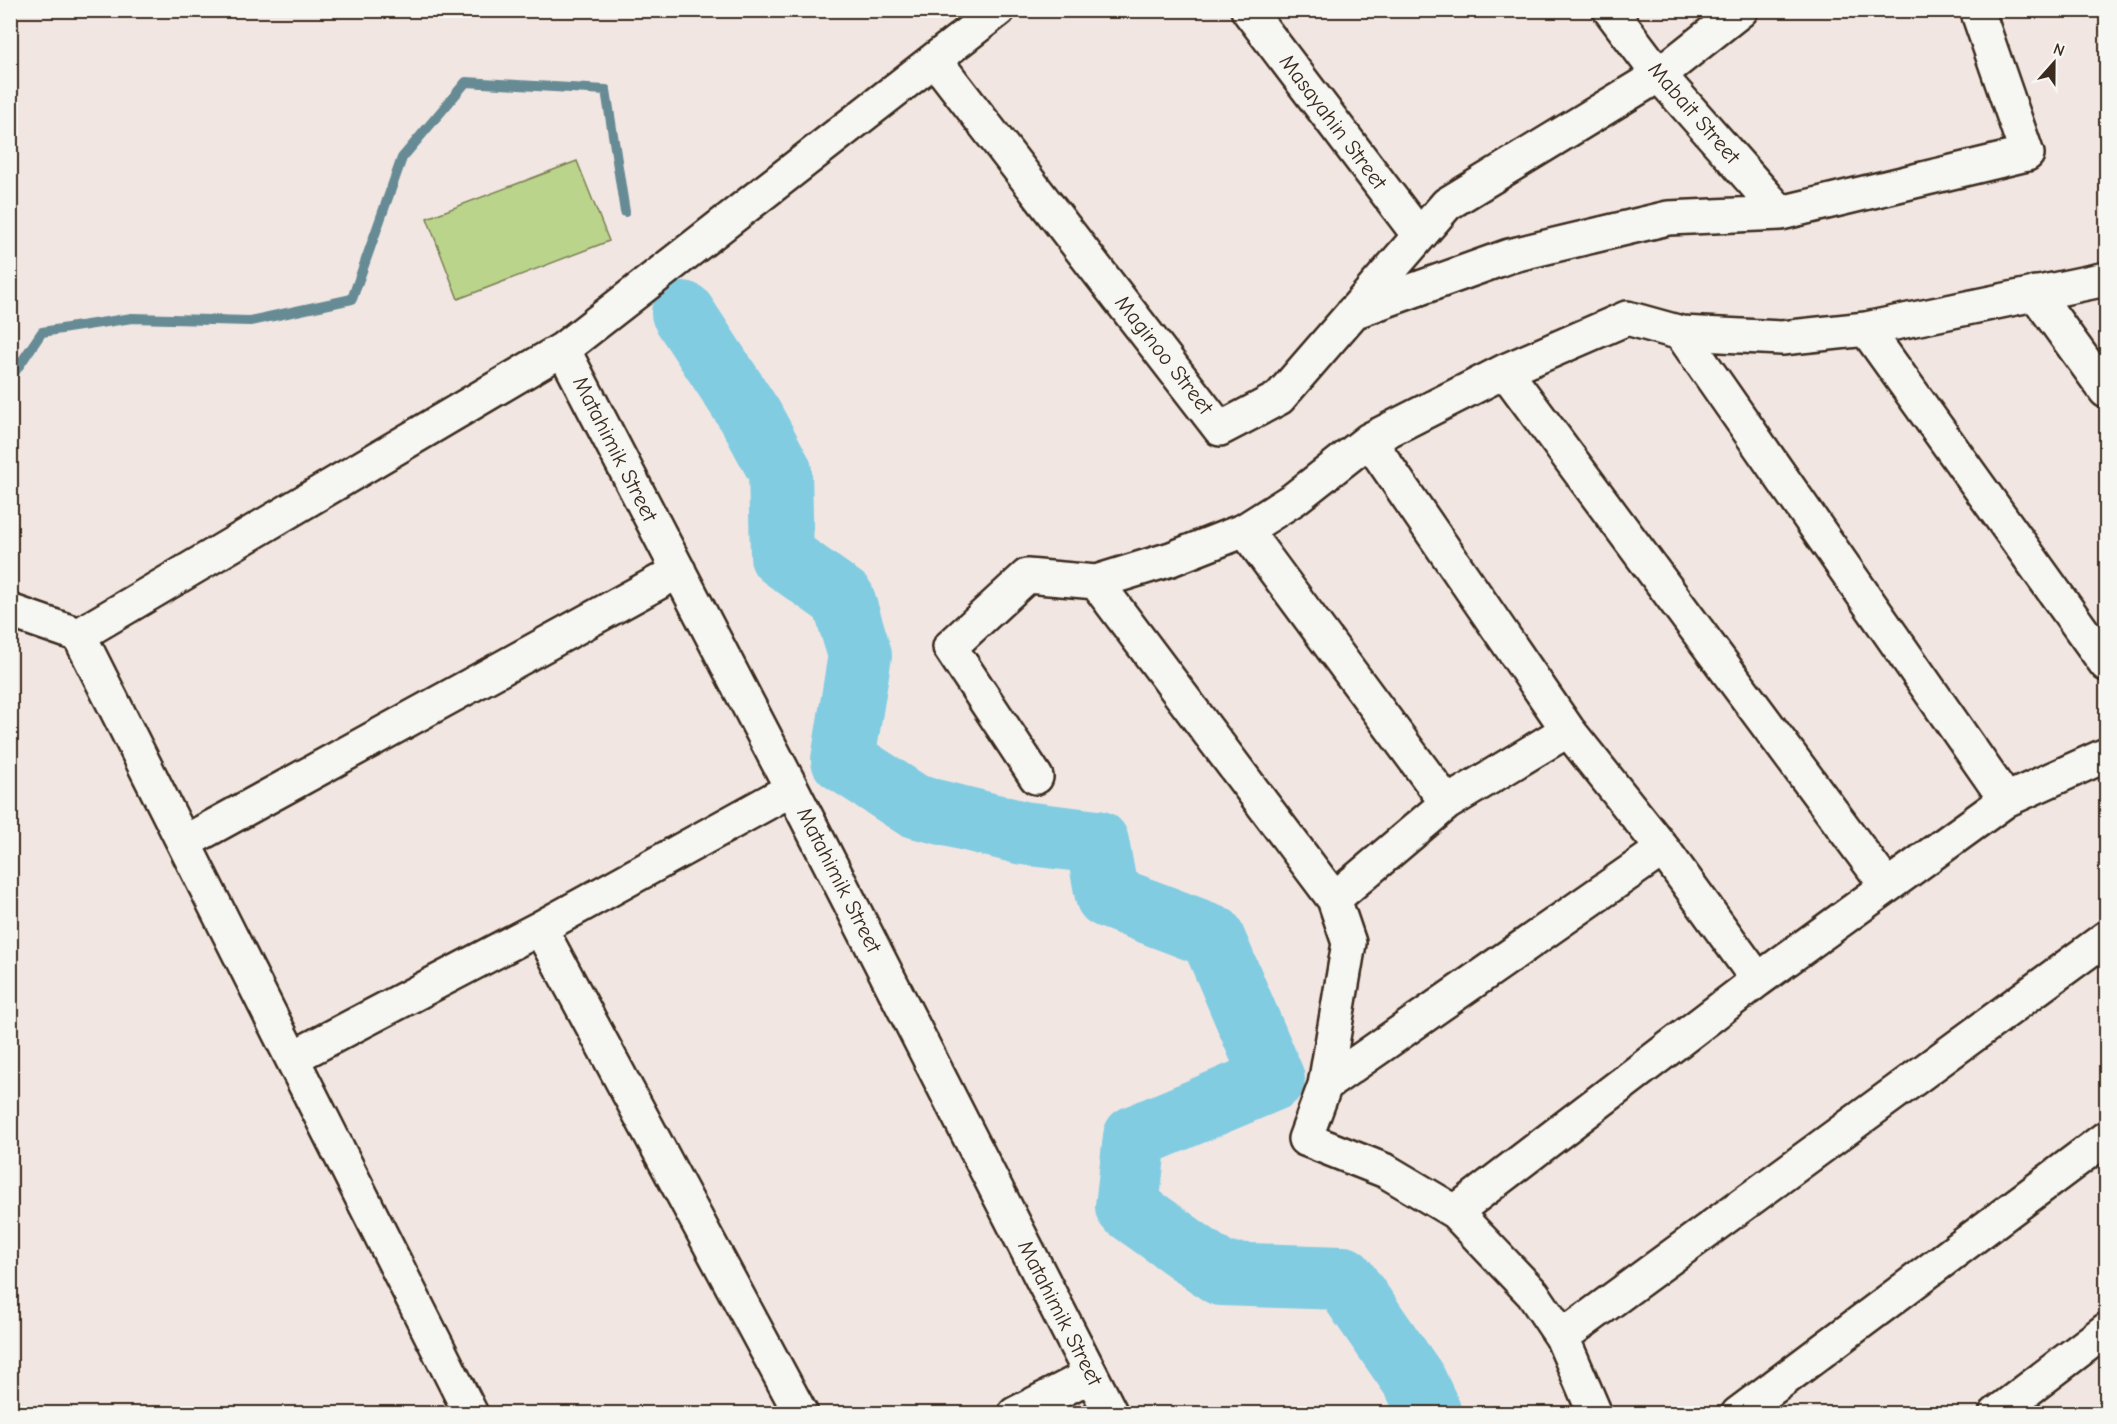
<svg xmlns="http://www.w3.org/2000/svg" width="2117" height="1424" viewBox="0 0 2117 1424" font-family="'Comic Neue',sans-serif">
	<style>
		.green { fill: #bad48b; stroke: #7a7f54; stroke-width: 1.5 }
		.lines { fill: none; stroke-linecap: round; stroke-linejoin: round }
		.stream { stroke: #668b94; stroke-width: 10 }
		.river { stroke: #82cce2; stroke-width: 64 }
		.minor-casing { stroke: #3b2a1e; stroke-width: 38 }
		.minor { stroke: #f6f6f2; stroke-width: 33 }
		.labels { text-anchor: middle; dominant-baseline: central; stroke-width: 4.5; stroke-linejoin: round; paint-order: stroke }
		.street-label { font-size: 22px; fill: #3b2a1e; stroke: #f6f6f2 }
	</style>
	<rect width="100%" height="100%" fill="#f2e6e2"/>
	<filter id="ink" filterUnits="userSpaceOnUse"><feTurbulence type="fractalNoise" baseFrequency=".0167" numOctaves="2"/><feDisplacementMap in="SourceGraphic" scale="12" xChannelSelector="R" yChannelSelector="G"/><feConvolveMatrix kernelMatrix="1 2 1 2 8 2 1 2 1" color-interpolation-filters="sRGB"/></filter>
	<g filter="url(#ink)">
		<!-- green -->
		<path class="green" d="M577,161L609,241L458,299L427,218Z"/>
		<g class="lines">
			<!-- stream -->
			<path class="stream" d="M10,379L42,332L132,318L250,321L352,299L402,158L466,82L606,90L625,212"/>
			<!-- river -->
			<path class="river" d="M683,313L751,417L780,471L782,556L843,599L860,655L843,760L914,806L1023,833L1097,842L1107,896L1212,936L1273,1079L1135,1137L1127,1207L1221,1274L1343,1278L1415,1382L1430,1414"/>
			<defs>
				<path id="minor" d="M1248,10L1418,234
					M1610,10L1659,75L1781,213
					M935,60L1220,429L1279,398L1447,204L1659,75L1741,10
					M2035,293L2106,391
					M1353,312L1509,256L1668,218L1781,213L2027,154L1977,10
					M1866,329L2106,664
					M1681,333L2006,800
					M563,349L792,789L1111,1414
					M1505,371L1886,885
					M1369,440L1568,730L1663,849L1758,980
					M1245,530L1447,803
					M1096,582L1334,899L1349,943L1325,1085L1305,1139L1386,1171L1455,1212L1533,1294L1562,1337L1595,1414
					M10,611L79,635L471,1414
					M79,635L563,349L998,10
					M1036,777L950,647L1027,576L1096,582L1171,559L1245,530L1294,499L1369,440L1505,371L1627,318L1681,333L1782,338L1866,329L2106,279
					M185,842L679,571
					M1334,899L1447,803L1568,730
					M540,928L801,1414
					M294,1057L540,928L792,789
					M1325,1085L1663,849
					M1455,1212L1758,980L2006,800L2106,755
					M1562,1337L2106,938
					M1015,1414L1091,1375
					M1738,1414L2106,1138
					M1996,1414L2106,1330"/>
			</defs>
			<!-- minor casing -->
			<use href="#minor" class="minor-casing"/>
			<!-- minor -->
			<use href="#minor" class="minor"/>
		</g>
	</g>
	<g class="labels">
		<!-- street labels -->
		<g class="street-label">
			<text transform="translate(1694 113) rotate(49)">Mabait Street</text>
			<text transform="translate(1333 122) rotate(53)">Masayahin Street</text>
			<text transform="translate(1164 355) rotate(52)">Maginoo Street</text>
			<text transform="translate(615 449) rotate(63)">Matahimik Street</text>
			<text transform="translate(839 880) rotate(63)">Matahimik Street</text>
			<text transform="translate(1060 1313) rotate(63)">Matahimik Street</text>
		</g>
	</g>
	<!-- margin -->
	<rect width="2117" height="1424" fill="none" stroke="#f6f6f2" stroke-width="36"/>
	<rect x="18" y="18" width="2081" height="1388" fill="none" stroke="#3b2a1e" stroke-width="2" filter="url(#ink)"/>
	<!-- north arrow -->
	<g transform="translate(2054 63) rotate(21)" stroke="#f6f6f2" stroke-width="4.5" paint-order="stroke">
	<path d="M0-4.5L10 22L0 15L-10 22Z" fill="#3b2a1e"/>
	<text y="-9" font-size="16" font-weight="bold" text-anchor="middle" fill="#3b2a1e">N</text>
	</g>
</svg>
